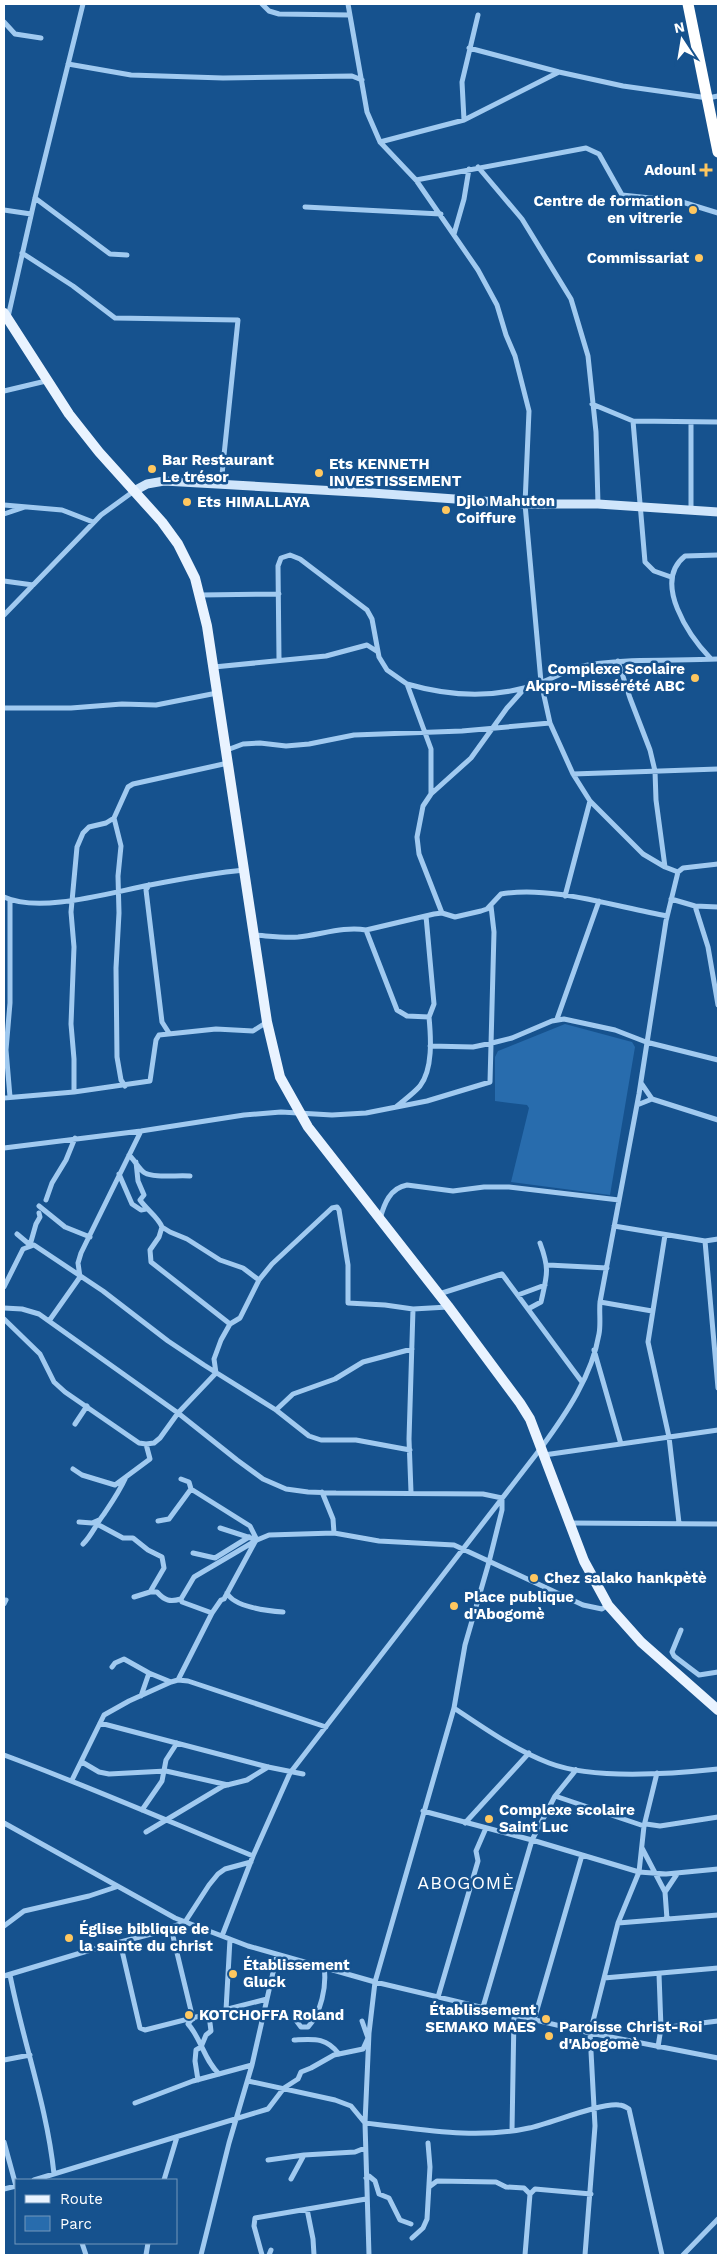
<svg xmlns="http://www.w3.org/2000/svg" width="722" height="2259" viewBox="0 0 722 2259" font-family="'Work Sans',sans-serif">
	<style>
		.green { fill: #286cad }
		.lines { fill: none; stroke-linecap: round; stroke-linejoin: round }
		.street { stroke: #a1caf0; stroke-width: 5 }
		.secondary { stroke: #cfe5fb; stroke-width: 9 }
		.primary { stroke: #e9f3ff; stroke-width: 10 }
		.highway { stroke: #fff; stroke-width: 11 }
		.poi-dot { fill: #ffc75f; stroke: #16528e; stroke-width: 2 }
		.labels { text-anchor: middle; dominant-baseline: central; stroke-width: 5; stroke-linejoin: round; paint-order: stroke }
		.poi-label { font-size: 15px; font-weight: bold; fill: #fff; stroke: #16528e; text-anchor: start }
		.quarter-label { font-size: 18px; letter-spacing: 1px; fill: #fff; stroke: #16528e }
	</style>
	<rect width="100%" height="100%" fill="#16528e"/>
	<!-- green -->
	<path class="green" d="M565,1024L632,1042L635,1047L610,1195L511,1182L529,1108L527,1105L495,1101V1057L498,1051Z"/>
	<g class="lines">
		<!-- street -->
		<path class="street" d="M262,4L269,11L279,14L350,15
			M348,4L367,112L380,142L416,180L478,270L497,305L506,335L515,356L529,411L525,504L541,682L550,723L573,774L590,801L643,854L665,867L678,872
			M4,22L15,34L41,38
			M469,48L559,72L623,86L708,98L718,96
			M68,64L131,75L223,78L352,76L362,80
			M464,120L462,82L478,15
			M380,142L464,120L559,72
			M478,167L522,219L571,299L588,356L596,432L598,504
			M416,180L586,148L599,154L622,195L679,201L718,213
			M35,198L110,254L127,255
			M305,207L441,214
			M4,210L31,214
			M454,234L464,199L469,169
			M22,253L73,286L115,318L238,320L221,484
			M8,317L35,198L83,4
			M4,391L46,381
			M592,404L633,421L718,422
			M633,421L645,562L654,571L671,577
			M4,505L62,510L93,522
			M691,510V422
			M4,514L25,507
			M4,581L33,585
			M200,595L279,594
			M4,615L101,515L134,491
			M279,659L278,566L281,558L290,555L300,559L367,610L372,619L379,657L387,670L407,684L431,749V794L423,806L417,837L419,854L442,913
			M711,659C689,636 652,582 685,556L718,555
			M618,661L630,698L650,750L655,771L656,800L665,867
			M214,667L326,656L367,645L378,652
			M407,684C445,695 486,698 524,688C547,683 565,669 588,665C632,658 675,661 718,659
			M4,708H71L122,704L156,705L217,693
			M227,750L243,744L260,743L286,746L309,744L354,735L462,731L550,723
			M573,774L718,769
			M431,794L471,758L507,708L524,689
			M114,818L121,846L118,876L119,913L116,968L117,1057L121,1080L125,1086
			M149,885L146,890L162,1022L169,1033
			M565,896L590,801
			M4,897C40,914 112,892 150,885C181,879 212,873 244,870
			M671,899L695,906L718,907
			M695,906L708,947L718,1005
			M426,916L434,1004L429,1017
			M366,930L397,1010L407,1016L429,1017C431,1038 433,1069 420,1086C413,1094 404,1100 396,1107
			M254,935C269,936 283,938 298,937C320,935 344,926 366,930L434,914L442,913L455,917L481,911L487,909L501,894C551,885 616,907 667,916
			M557,1019L599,901
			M430,1046L473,1047L492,1043L512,1038L552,1021L564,1019L615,1030L646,1042L718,1060
			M641,1083L652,1099
			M74,1092L150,1081L156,1040L159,1035L216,1029L253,1031L267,1022
			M10,1097L6,1050L10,1003V900
			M4,1098L74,1092V1059L71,1024L74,947L71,912L77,847L83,833L89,827L106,823L114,818L128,787L133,784L228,763
			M637,1105L652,1099L718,1120
			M4,1148L141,1131L244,1115L281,1112L332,1115L366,1113L427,1101L490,1082L494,932L491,906
			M129,1155C134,1159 140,1171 145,1173C153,1178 178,1175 190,1176
			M136,1162L138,1181L144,1195L140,1200C147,1210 158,1217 162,1227L159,1237L150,1250L151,1262L230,1324
			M119,1174L132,1204L141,1210L146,1209
			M46,1200L52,1183L66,1160L75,1138
			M39,1206L65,1227L90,1237
			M380,1219C384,1204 390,1188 407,1185L453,1191L484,1187H509L619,1200
			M614,1226L705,1241L718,1239
			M162,1227L170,1232L187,1239L220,1260L243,1268L259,1280
			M17,1234L30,1245L36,1224L40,1217L39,1213
			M665,1235L648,1342L669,1437L679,1523
			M705,1241L718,1388
			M548,1265L607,1268
			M4,1287L23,1249L34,1245L103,1291L168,1341L204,1365L276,1410L309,1436L321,1440H356L410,1450
			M439,1294L502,1274L582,1382
			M518,1295L545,1285
			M600,1302L652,1311
			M4,1308L22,1309L39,1314L178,1413L237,1460L263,1479L286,1489L308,1492L336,1493L483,1494L502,1498V1510L489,1562L465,1645L454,1708L375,1982L369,2033L365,2123L369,2255
			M528,1309L541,1302C547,1275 550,1270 540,1243
			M4,1319L40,1354L54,1382L65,1392L139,1443L146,1444L154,1443L160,1438L178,1413L216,1373L214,1359L221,1340L230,1324L240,1318L259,1280L272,1264L332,1208L337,1207L339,1210L348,1265V1303L385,1305L413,1309L448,1307
			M49,1321L80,1277L78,1263L81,1253L141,1131
			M594,1350L621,1444
			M276,1410L293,1394L335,1379L363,1362L412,1349
			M75,1424L87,1406
			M544,1455L718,1430
			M73,1469L82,1475L115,1485L150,1459L146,1444
			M181,1479L189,1482L191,1489
			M322,1492L333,1519L334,1533
			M411,1492L409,1439L413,1309
			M158,1521L169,1519L191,1489L250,1526L257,1540L220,1528
			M79,1522L92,1523L99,1520
			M570,1523L718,1524
			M97,1524L123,1538H133L148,1550L162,1557L164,1568L150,1592H157C165,1601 170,1602 181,1599
			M83,1544C92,1535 96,1524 104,1514C112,1502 119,1492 125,1479
			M193,1553L215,1558L249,1537
			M227,1593C234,1607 268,1611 283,1612
			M134,1597L150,1592
			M181,1599L194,1577L257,1540L269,1535L334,1533L379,1541L454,1545L583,1605L602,1609L608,1605
			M4,1604L6,1600
			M212,1613L221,1600L224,1599L256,1540
			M681,1630L672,1652L674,1656L699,1675L718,1672
			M112,1667L115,1663L124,1659L149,1673
			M178,1680L212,1613L182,1602L181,1599
			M141,1696L149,1673L171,1682
			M454,1708C484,1728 515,1750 549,1763C593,1780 671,1774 718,1769
			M100,1723L268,1767L303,1774
			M4,1755C88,1786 170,1822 253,1856
			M82,1762L99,1772L109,1774L166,1771L228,1785
			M72,1780L104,1715L129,1701L171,1682L178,1680L188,1681L326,1727
			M555,1796L644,1826
			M142,1810L162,1781L166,1760L177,1743
			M423,1811L532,1840L639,1872L666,1874L718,1869
			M4,1823L175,1918L248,1946L375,1982L590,2033L718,2058
			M465,1823L529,1753
			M646,1824L660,1826L718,1817
			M146,1832L223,1786L247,1780L268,1767
			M642,1848L665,1892L667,1919
			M665,1892L677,1874
			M618,1923L718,1915
			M4,1926L24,1911L89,1896L116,1887
			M171,1928L193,2019
			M222,1936L253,1856L290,1773L541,1448C566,1414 592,1376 599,1334C601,1324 599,1312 600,1302L639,1094L666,921L678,872L683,868L718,864
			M120,1942L140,2028L145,2030L267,1999
			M10,1975C23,2042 47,2106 54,2174
			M4,1976L94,1949L155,1933L185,1922L209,1885L218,1874L225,1869L251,1862
			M604,1978L718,1968
			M438,1997L478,1861L476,1851L486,1828
			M483,2007L532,1840L555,1796L576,1770
			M226,2010L230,1939
			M192,2019L188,2024C201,2038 204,2060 219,2074
			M295,2019L301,2027H308C321,2013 327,1986 324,1967
			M534,2020L582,1855
			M661,2028L718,2021
			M294,2040C314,2039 326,2037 339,2054
			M658,2047L661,2028L659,1974
			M4,2060L30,2055
			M198,2080L195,2061L196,2050L201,2047L206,2035L211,2031L209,2015
			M248,2081L335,2100L351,2106L365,2123C420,2129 475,2140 529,2128C552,2123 599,2103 619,2105C623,2105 626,2107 629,2109L662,2255
			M135,2103L193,2081L252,2065
			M512,2131L514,2015
			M4,2142L16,2186
			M268,2160L304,2155
			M366,2178L369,2176L375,2181L379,2194L389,2198L400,2220L411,2224
			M291,2179L304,2155L355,2152L365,2148
			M34,2180L268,2109L284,2088L298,2079L301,2072L311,2068L334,2055L363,2049L368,2038L362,2021
			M164,2180L177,2137
			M429,2187L437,2181L496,2182L506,2187L524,2188L530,2194
			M4,2189L16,2186
			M307,2209L313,2239L314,2255
			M412,2238L423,2228L427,2219L430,2167L428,2143
			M82,2243L86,2255
			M146,2255L148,2243
			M201,2255L229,2143L252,2065L277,1955
			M262,2255L254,2226L255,2218L366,2199
			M269,2255L271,2250
			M525,2255L530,2194L535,2189L591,2194
			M585,2255L595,2126L590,2033L618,1923L639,1872L644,1826L657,1773
			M683,2255L718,2219"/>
		<!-- secondary -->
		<path class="secondary" d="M134,491L147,484L164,481L372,493L525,504H598L718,512"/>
		<!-- primary -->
		<path class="primary" d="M4,313L69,414L99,452L162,522L178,544L195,578L207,626L267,1022L280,1077L308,1127L448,1306L520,1403L530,1419L584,1561L608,1605L641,1642L718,1710"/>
		<!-- highway -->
		<path class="highway" d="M688,4L718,152"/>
	</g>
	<!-- markers -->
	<g class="poi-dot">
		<path d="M703.5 162.5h5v5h5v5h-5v5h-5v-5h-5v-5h5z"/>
		<circle cx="693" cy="210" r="5"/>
		<circle cx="699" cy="258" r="5"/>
		<circle cx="152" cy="469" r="5"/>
		<circle cx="319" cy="473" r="5"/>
		<circle cx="187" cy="502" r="5"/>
		<circle cx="446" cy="510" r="5"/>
		<circle cx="695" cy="678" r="5"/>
		<circle cx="534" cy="1578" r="5"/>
		<circle cx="454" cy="1606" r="5"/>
		<circle cx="489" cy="1819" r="5"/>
		<circle cx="69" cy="1938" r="5"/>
		<circle cx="233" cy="1974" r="5"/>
		<circle cx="189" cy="2015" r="5"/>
		<circle cx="546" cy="2019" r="5"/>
		<circle cx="549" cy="2036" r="5"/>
	</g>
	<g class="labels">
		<!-- poi labels -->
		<g class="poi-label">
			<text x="696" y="170" text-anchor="end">Adounl</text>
			<text x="683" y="201" text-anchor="end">Centre de formation<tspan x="683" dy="17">en vitrerie</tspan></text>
			<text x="689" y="258" text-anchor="end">Commissariat</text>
			<text x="162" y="460">Bar Restaurant<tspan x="162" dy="17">Le trésor</tspan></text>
			<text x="329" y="464">Ets KENNETH<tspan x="329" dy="17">INVESTISSEMENT</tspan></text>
			<text x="456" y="501">Djlo Mahuton<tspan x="456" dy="17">Coiffure</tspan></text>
			<text x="197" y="502">Ets HIMALLAYA</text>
			<text x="685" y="669" text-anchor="end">Complexe Scolaire<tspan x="685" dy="17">Akpro-Missérété ABC</tspan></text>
			<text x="544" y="1578">Chez salako hankpètè</text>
			<text x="464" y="1597">Place publique<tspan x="464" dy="17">d'Abogomè</tspan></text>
			<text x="499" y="1810">Complexe scolaire<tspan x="499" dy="17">Saint Luc</tspan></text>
			<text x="79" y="1929">Église biblique de<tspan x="79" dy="17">la sainte du christ</tspan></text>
			<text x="243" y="1965">Établissement<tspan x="243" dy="17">Gluck</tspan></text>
			<text x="536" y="2010" text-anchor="end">Établissement<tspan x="536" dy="17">SEMAKO MAES</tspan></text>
			<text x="199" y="2015">KOTCHOFFA Roland</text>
			<text x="559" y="2027">Paroisse Christ-Roi<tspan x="559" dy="17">d'Abogomè</tspan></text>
		</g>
		<!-- quarter labels -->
		<g class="quarter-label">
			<text x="466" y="1882">ABOGOMÈ</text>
		</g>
	</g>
	<!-- border -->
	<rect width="722" height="2259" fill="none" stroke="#ffffff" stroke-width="10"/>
	<!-- legend -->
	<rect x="15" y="2179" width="162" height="65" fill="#16528e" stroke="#7397bb"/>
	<rect x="25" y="2195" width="25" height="8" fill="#e9f3ff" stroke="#7397bb"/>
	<text x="60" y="2204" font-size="15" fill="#ffffff">Route</text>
	<rect x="25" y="2216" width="25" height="15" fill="#286cad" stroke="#7397bb"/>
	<text x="60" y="2229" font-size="15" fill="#ffffff">Parc</text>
	<!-- north arrow -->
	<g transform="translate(682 40) rotate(348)" stroke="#16528e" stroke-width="4" paint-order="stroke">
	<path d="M0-4L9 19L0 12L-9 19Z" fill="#ffffff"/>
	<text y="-8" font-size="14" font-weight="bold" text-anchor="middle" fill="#ffffff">N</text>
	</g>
</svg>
